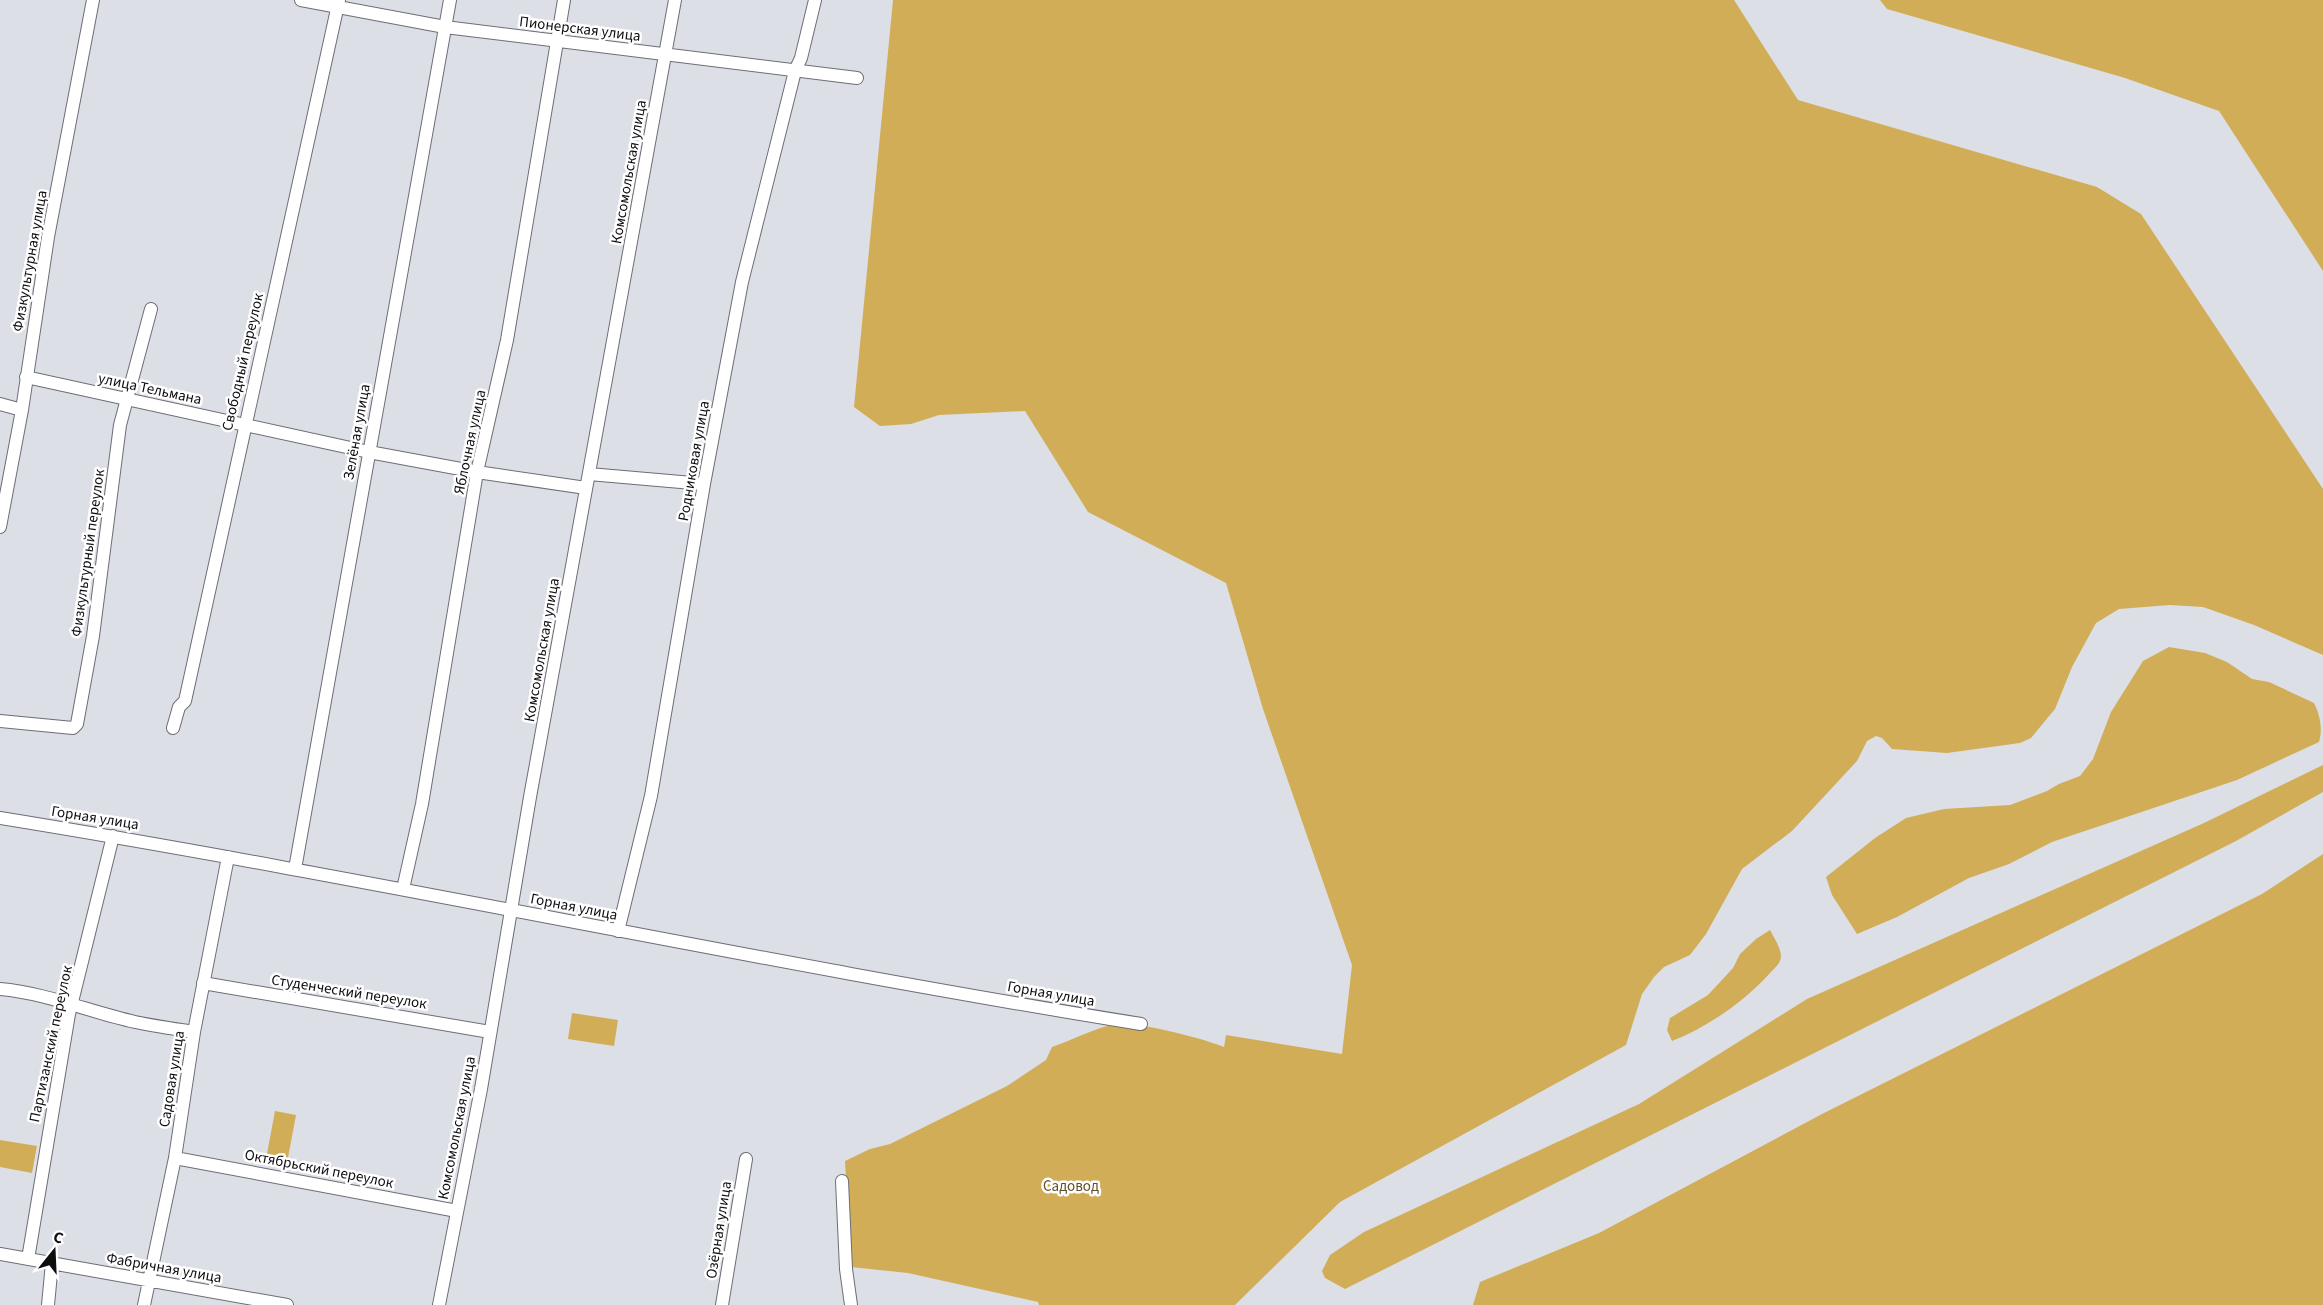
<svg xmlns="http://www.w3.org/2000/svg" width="2323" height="1305" viewBox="0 0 2323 1305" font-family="'Source Sans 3',sans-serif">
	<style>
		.green { fill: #d1ad58 }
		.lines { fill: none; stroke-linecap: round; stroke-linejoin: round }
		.minor-casing { stroke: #6c6e74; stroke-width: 14 }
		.minor { stroke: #fff; stroke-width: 12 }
		.labels { text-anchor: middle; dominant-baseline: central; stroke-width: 5; stroke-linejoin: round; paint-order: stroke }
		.street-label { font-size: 15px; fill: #0e0e11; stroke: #fff }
		.park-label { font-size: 15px; fill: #625128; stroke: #fff }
	</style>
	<rect width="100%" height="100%" fill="#dddfe6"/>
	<!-- green -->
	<path class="green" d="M893,0H1734L1798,100L2097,187L2141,214L2323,489V655L2254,625L2203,607L2170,605L2119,609L2096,623L2072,667L2055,709L2031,738L2020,743L1947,753L1892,749L1882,738L1876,736L1867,741L1857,761L1792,831L1742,869L1706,934L1690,955L1664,967L1654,977L1642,994L1626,1045L1340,1202L1235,1305H1039L1038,1302L908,1273L851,1267L845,1161L870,1149L890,1144L1007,1086L1046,1060L1052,1047C1072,1040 1093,1029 1114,1024C1132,1020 1206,1039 1224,1047L1226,1035L1342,1054L1352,965L1263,709L1226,583L1088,512L1025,411L939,415L911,424L880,426L854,407Z
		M1880,0H2323V271L2219,111L2125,78L1887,9Z
		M2169,647L2205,653L2227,662L2252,679L2269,682L2314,703C2320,715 2323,729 2319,742L2237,780L2052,842L2009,864L1969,878L1897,917L1857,934L1832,895L1826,877L1875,838L1906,818L1944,809L2010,805L2047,791L2059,784L2080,776L2093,759L2111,712L2143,661Z
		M2323,765V792L2236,841L1345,1289L1325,1278L1322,1271L1330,1255L1364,1232L1639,1104L1807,999L2204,823Z
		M2323,854V1305H1473L1480,1282L1599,1233L1822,1114L2262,894Z
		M1770,930C1774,938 1784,952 1780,961C1779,964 1774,969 1771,972C1745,1001 1708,1027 1672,1041L1667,1030L1670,1018L1708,995L1733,968L1740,954L1756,939Z
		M572,1013L618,1020L614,1046L568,1039Z
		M275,1111L296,1115L287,1163L266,1159Z
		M0,1140L37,1146L32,1173L0,1167Z"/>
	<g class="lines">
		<defs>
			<path id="minor" d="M301,0L445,27L857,78
				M26,377L369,452L477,472L586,488
				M0,404L22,410
				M589,474L704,484
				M0,527L22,410L48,237L93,0
				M0,721L73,728L77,724L93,636L120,425L151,309
				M173,728L179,707L185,701L339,0
				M0,818C382,880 760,963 1141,1024
				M295,869L450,0
				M403,889L422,804L477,472L507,340L564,0
				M618,931L651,796L704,484L742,282L795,71L801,58L815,0
				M203,983L490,1032
				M0,989C46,993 90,1012 135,1022C154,1026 175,1029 194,1032
				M175,1158L457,1211
				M842,1181L846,1269L851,1305
				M0,1254L287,1305
				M28,1259L69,1014L113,836
				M48,1305L52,1263
				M144,1305L175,1158L194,1032L228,857
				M439,1305L481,1089L530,797L675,0
				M722,1305L746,1159"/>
		</defs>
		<!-- minor casing -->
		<use href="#minor" class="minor-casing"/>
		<!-- minor -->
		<use href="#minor" class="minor"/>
	</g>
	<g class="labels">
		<!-- street labels -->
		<g class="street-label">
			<text transform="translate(580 29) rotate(7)">Пионерская улица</text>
			<text transform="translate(629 172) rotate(-80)">Комсомольская улица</text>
			<text transform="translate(30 261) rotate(-80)">Физкультурная улица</text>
			<text transform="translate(243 362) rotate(-77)">Свободный переулок</text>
			<text transform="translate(150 389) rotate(12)">улица Тельмана</text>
			<text transform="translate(357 432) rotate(-80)">Зелёная улица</text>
			<text transform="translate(470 442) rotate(-78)">Яблочная улица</text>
			<text transform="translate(694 461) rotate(-80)">Родниковая улица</text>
			<text transform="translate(88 553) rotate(-82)">Физкультурный переулок</text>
			<text transform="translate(542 650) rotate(-80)">Комсомольская улица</text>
			<text transform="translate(95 818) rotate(9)">Горная улица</text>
			<text transform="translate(574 907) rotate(11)">Горная улица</text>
			<text transform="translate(349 992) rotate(9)">Студенческий переулок</text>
			<text transform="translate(1051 994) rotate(10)">Горная улица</text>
			<text transform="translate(51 1044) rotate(-78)">Партизанский переулок</text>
			<text transform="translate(172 1079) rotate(-81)">Садовая улица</text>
			<text transform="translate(457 1128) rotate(-79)">Комсомольская улица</text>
			<text transform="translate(319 1169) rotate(11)">Октябрьский переулок</text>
			<text transform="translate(719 1230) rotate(-81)">Озёрная улица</text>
			<text transform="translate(164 1268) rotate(10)">Фабричная улица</text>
		</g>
		<!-- park labels -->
		<g class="park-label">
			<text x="1071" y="1186">Садовод</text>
		</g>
	</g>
	<!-- north arrow -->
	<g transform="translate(54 1251) rotate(18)" stroke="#ffffff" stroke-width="4.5" paint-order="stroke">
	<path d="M0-4.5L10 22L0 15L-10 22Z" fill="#0e0e11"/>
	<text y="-9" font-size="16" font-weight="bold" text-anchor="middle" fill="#0e0e11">С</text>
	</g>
</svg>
